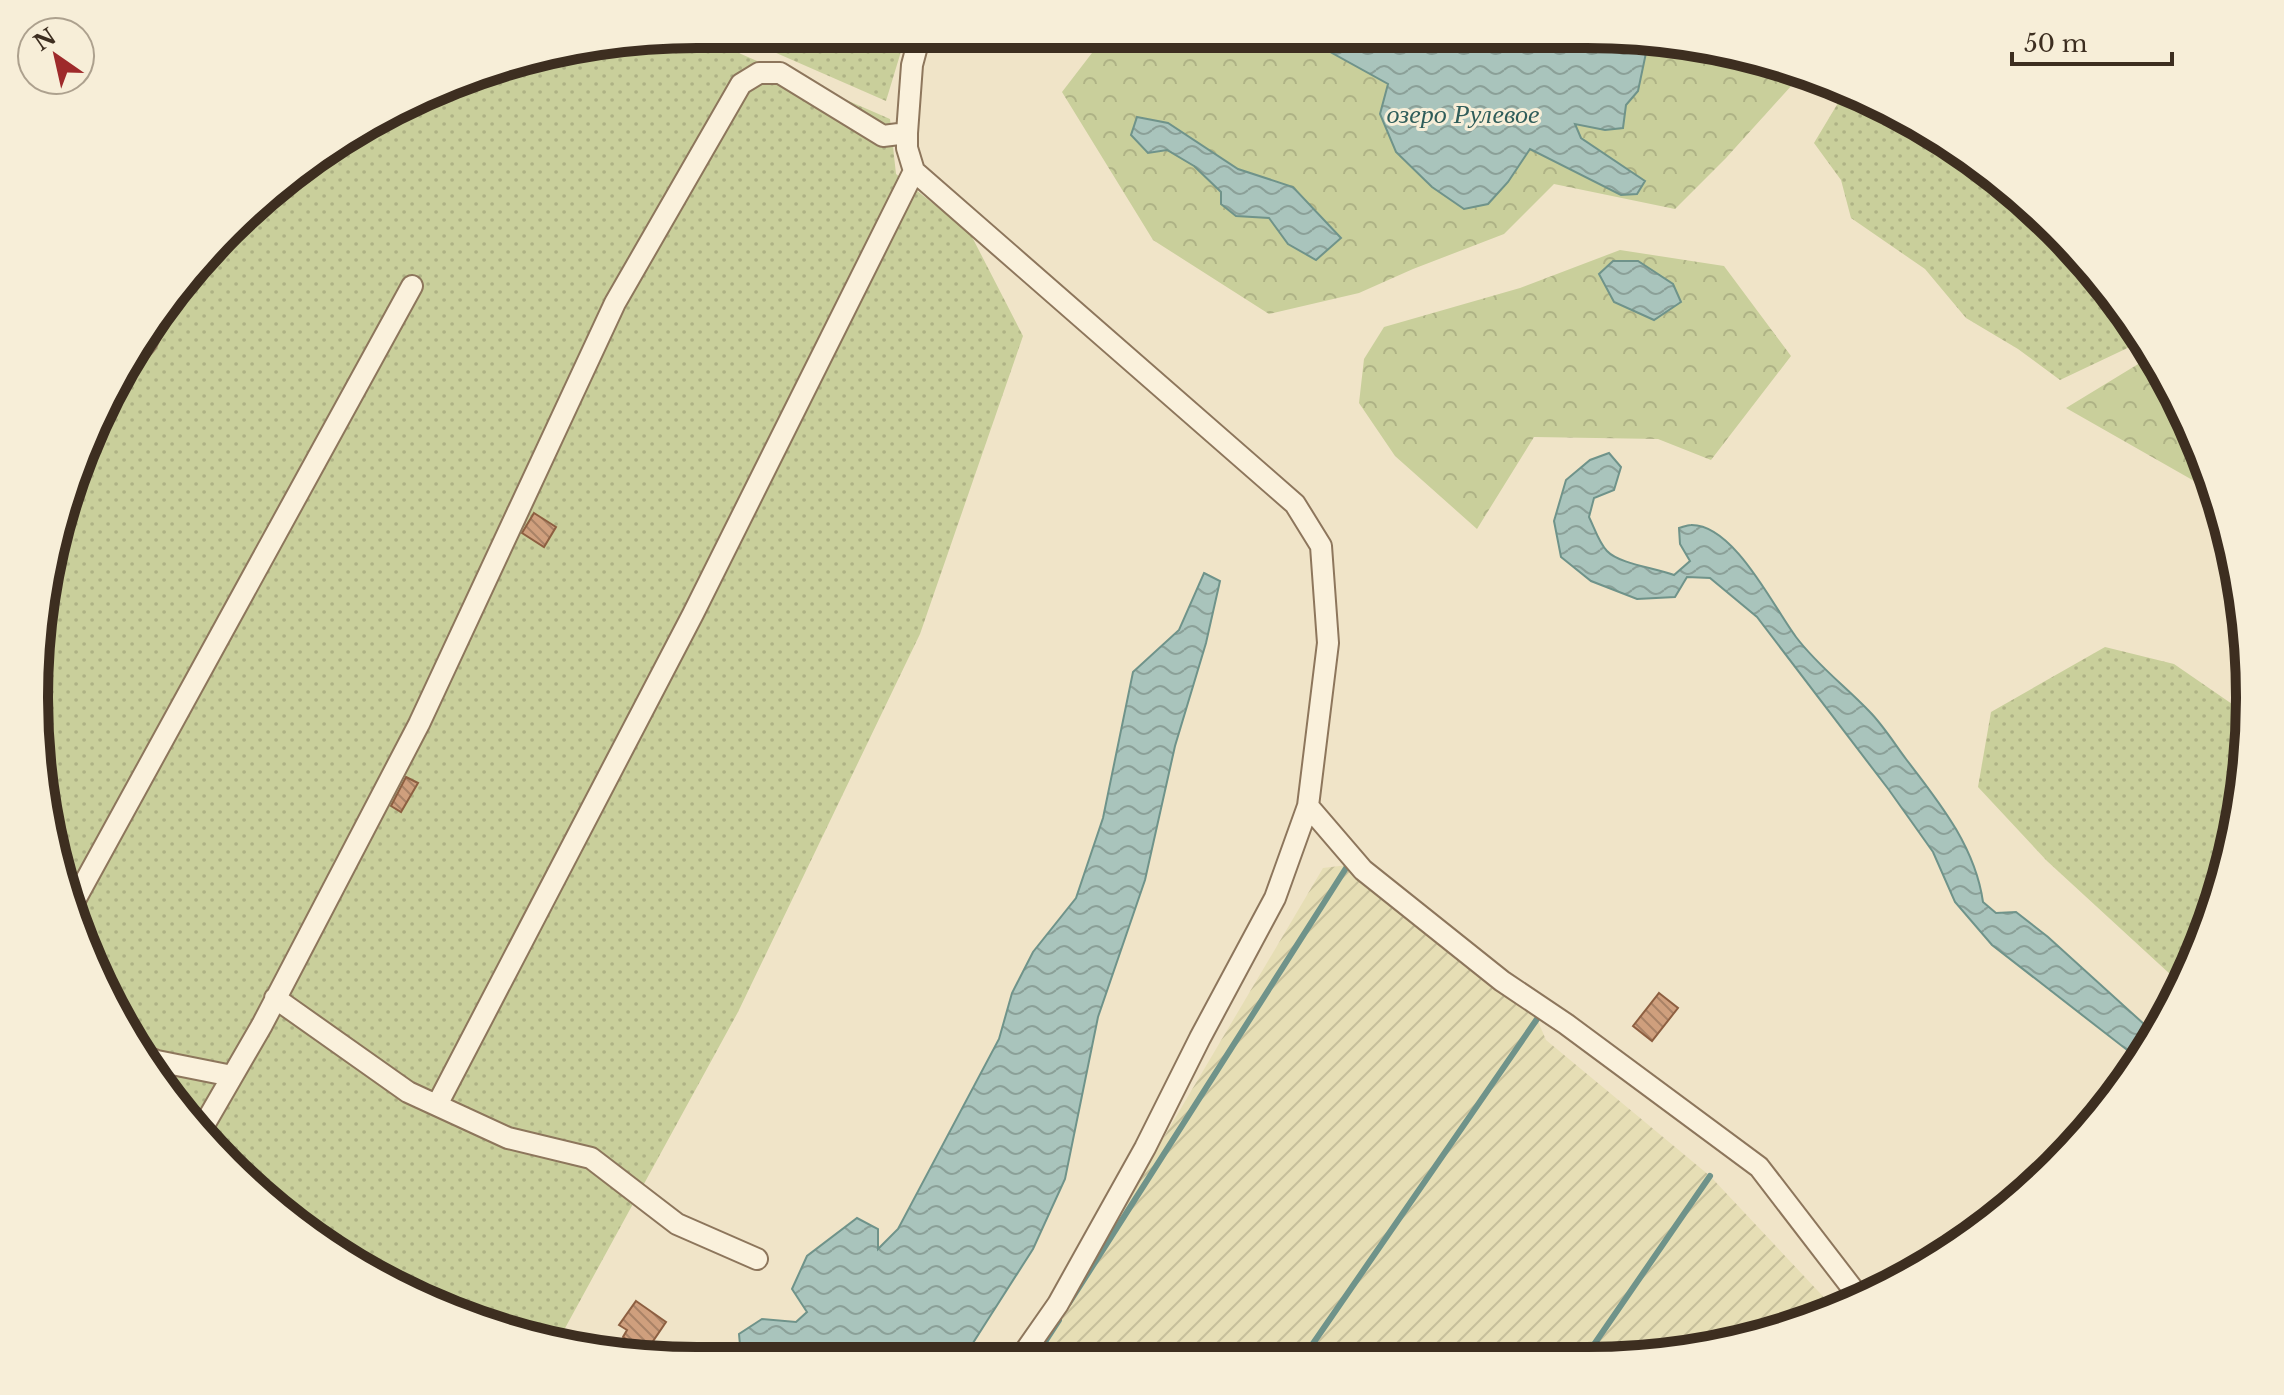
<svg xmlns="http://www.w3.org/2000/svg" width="2284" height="1395" viewBox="0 0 2284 1395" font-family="'Libre Baskerville',serif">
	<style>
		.farmland { fill: url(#farmland-furrows) }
		.grass { fill: url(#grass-dots) }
		.forest { fill: url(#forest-crowns) }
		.water { fill: url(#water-waves); stroke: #6f938a; stroke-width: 2 }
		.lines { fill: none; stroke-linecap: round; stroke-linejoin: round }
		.stream { stroke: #6f938a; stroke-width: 6 }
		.building { fill: url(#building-back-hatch); stroke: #8d5f41; stroke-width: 2 }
		.minor-casing { stroke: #8d765c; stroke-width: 24 }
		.minor { stroke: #faf1dc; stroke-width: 20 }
		.labels { text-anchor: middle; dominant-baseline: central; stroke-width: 6; stroke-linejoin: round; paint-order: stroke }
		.water-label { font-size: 26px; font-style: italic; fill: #2f5d5a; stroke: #f7eed8 }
		.rim { fill: none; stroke: #3d2e20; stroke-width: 10 }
	</style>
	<defs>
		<pattern id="farmland-furrows" width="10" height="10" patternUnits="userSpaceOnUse" patternTransform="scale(2)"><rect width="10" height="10" fill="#e6deb5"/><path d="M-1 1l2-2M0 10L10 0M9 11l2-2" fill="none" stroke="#c6bf9b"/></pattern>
		<pattern id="grass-dots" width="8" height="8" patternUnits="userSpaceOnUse" patternTransform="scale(2)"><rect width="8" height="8" fill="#c9cf9b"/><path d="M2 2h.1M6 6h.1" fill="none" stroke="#aeb285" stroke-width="1.8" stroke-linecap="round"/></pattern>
		<pattern id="forest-crowns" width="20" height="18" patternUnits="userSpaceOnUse" patternTransform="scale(2)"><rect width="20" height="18" fill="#c9cf9b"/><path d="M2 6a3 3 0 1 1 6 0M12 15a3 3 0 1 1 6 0" fill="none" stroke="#aeb285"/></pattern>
		<pattern id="water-waves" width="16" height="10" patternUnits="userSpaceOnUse" patternTransform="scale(2)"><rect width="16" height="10" fill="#a9c4bc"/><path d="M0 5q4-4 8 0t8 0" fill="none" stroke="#8ba098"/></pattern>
		<pattern id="building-back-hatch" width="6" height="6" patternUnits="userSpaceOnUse" patternTransform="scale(2)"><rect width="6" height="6" fill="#cf9f7d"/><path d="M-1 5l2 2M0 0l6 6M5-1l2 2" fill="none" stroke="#a98266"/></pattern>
	</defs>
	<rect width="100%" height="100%" fill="#f0e4c8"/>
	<!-- farmland -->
	<path class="farmland" d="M1348,865L1537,1019L1546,1040L1710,1176L1833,1307L1759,1338L1630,1360L1031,1357L1070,1296L1323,868Z"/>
	<!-- grass -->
	<path class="grass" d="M695,34L890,119L896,174L970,233L1023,336L920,634L738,1012L558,1341L444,1311L294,1224L146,1066L69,910L34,697L69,485L146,329L294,171L485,69Z
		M733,34L906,35L886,101Z
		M1847,88L1990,171L2085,260L2142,339L2136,344L2060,380L2018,349L1966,318L1925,269L1851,218L1841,180L1814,143Z
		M2105,647L2174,664L2248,715L2249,740L2228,869L2183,986L2047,861L1978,787L1991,712Z"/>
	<!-- forest -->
	<path class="forest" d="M1105,36L1673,40L1802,74L1726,158L1675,209L1554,184L1504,234L1413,269L1359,293L1269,314L1153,240L1062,92Z
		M1620,250L1724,266L1791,356L1711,460L1658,439L1534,437L1477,529L1395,456L1359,403L1364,359L1384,327L1520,288Z
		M2153,355L2161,365L2215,484L2217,494L2066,408Z"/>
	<!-- water -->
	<path class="water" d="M1305,38H1346L1358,43L1359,38L1651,40L1647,48L1638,91L1626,105L1623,128L1605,130L1575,124L1581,138L1645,181L1637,194L1621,195L1530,149L1508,182L1488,204L1464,209L1432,187L1396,152L1380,114L1388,84Z
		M1137,117L1168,123L1238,169L1293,187L1341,238L1316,260L1288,244L1269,218L1236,216L1221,204V192L1194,166L1167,150L1148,153L1131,135Z
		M1613,261H1638L1673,284L1681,302L1654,320L1614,302L1599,274Z
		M1609,453L1621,467L1614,490L1594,498L1589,517C1594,527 1599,543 1607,551C1619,564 1656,568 1674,575L1690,561L1680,544L1679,528C1683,527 1687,525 1691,525C1734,524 1774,608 1796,637C1817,665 1845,686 1869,711C1883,725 1894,743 1906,759C1939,802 1975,846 1983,902L1996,913L2016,912L2048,937L2145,1025L2156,1032L2140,1057L2131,1053L1992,945L1955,902L1933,852L1889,790L1757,617L1710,578L1687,577L1675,597L1637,599L1591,581L1561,557L1554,521L1566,480L1590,460Z
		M1204,573L1220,581L1206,643L1175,746L1145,880L1098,1017L1065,1179L1033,1249L964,1357L741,1356L739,1334L762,1319L796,1322L807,1312L792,1289L807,1256L857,1218L878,1229V1249L898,1229L999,1039L1012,993L1033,952L1076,898L1103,818L1133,672L1179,630Z"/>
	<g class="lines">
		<!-- stream -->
		<path class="stream" d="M1069,1303L1348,865
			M1035,1357L1059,1320
			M1303,1358L1537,1019
			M1584,1359L1710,1176"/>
	</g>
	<!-- building -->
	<path class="building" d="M534,513L556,527L544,547L522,533Z
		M406,777L418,783L401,812L391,806Z
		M1659,993L1678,1008L1652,1041L1633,1026Z
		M636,1301L666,1322L649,1347L643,1343L640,1348L623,1337L627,1330L619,1325Z"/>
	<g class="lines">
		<defs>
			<path id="minor" d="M920,35L912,65L907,133V148L914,171L1295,504L1321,546L1328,643L1308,806L1275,898L1200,1038L1145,1148L1058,1304L1021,1357
				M129,363L146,343L162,311
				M1308,806L1363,870L1502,981L1566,1024L1759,1167L1859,1297
				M69,911L412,286
				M275,998L408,1092L508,1138L591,1158L677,1224L757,1259
				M140,1054L157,1061L232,1076
				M437,1105L693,614L914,171
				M203,1127L262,1025L419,724L615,303L741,84L759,73H780L883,136L907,133"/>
		</defs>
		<!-- minor casing -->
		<use href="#minor" class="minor-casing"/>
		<!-- minor -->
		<use href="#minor" class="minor"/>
	</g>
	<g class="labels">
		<!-- water labels -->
		<g class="water-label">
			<text x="1463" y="114">озеро Рулевое</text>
		</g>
	</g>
	<!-- crop -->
	<path d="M0 0H2284V1395H0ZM697 48H1587A649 649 0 0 1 2236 697V698A649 649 0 0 1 1587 1347H697A649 649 0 0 1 48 698V697A649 649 0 0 1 697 48Z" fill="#f7eed8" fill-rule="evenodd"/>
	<path class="rim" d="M697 48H1587A649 649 0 0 1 2236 697V698A649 649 0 0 1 1587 1347H697A649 649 0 0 1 48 698V697A649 649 0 0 1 697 48Z"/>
	<!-- north arrow -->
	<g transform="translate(56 56) rotate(326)"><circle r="38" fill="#f7eed8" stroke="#ada18e" stroke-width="2"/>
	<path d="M0-6L14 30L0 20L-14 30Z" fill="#9e2a2b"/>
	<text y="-12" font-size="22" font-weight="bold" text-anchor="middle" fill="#3d2e20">N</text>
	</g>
	<!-- scale -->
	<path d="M2012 52v12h160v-12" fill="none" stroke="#3d2e20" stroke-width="4"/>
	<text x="2024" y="52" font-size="24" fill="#3d2e20" stroke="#f7eed8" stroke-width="6" paint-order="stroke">50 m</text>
</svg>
